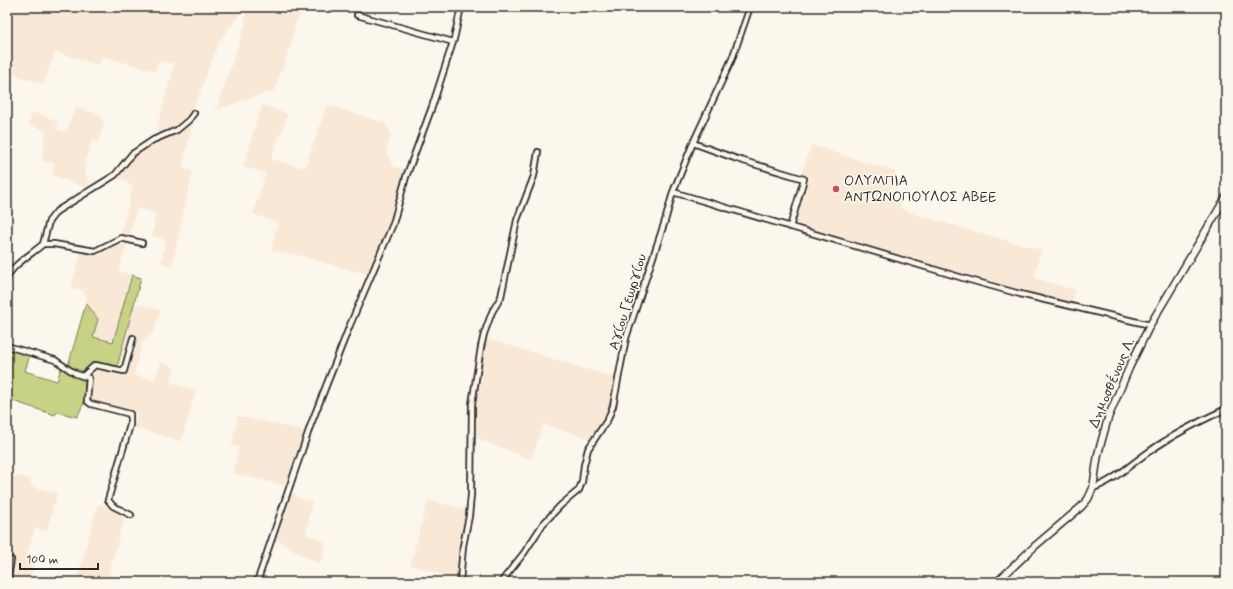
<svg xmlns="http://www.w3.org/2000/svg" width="1233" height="589" viewBox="0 0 1233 589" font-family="Mynerve,sans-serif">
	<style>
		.built { fill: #f9e8d6 }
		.green { fill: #c7d285; stroke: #797e58 }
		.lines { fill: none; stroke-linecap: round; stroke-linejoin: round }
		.street-casing { stroke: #2b2b2b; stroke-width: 8 }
		.secondary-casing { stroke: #2b2b2b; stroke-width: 9 }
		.street { stroke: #fbf7ec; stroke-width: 4.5 }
		.secondary { stroke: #fbf7ec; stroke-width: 6 }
		.poi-dot { fill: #d1495b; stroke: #fbf7ec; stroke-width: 1.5 }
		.labels { text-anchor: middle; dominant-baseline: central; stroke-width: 3.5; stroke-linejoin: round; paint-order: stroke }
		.poi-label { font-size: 14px; fill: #2b2b2b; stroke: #fbf7ec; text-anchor: start }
		.street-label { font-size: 14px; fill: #2b2b2b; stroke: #fbf7ec }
	</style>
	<rect width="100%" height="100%" fill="#fbf7ec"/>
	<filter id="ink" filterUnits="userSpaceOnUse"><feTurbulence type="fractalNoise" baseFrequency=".025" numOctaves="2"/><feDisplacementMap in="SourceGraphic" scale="8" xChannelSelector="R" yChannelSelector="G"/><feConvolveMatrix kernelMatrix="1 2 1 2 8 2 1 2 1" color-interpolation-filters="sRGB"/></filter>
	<g filter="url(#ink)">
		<!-- built -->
		<path class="built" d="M7,7H242L239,15L219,42L197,100L187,118L177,127L155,137L174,64L159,61L155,71L102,56L98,65L55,52L43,84L7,72Z
			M249,7H304L295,25L290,46L282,71L280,72L275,91L255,96L216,110L246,22L245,17Z
			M262,105L288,114L271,159L305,168L327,105L385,123L391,135L386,152L393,166L405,170L389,229L369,275L291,253L290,255L271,250L278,223L253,214L266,173L243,167Z
			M76,107L102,115L100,119L105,121L98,142L92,140L84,166L89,187H85L52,175L55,164L42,160L46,131L29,125L32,112L58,121L55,129L66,132Z
			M191,121H193L182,168L193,171L172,265L163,263L162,260L166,240L152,236L156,213L137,208L119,271L132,275L113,342L93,337L98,319L86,303L87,297L83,290L71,288L81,251L101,255L102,251L99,245L122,234L121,233L133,186L127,184V181L116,178L124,169L128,163L140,151L148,146H152L159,143L162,139L183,129Z
			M811,145L896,172L889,195L902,199L900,208L917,215L1041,250L1034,278L1075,290L1072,302L1021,291L845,239L803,228L795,223L810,178L801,174Z
			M135,303L160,310L154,332L143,340L134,375L155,380L161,362L175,367L170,382L196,390L181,442L134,427L137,414L90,401L89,397L93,382L90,372L96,367L116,371Z
			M485,338L616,378L609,408L603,421L590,439L543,424L531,459L473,437L474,396Z
			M238,416L304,431L286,486L233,473L239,447L232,445Z
			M7,474L31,479L30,486L57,493L47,531L35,528L25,561L35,564L29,582H9L15,558L7,555Z
			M289,492L296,494L298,498L312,502L306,534L326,542L321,563L315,562L279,541H275L272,543Z
			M428,500L468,510L458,579L410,565Z
			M98,504L111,507L125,515L108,576L124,580L123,582H76Z"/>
		<!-- green -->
		<path class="green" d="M132,275L141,278L117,367L98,363L93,364L89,369L82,371L68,366L86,303L98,319L93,337L113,342Z
			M7,349L30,355L25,371L57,381L61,368L71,374L85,379L84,403L77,417L57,412L55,415L7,399Z"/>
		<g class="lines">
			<defs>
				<path id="street" d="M357,15L453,42
					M693,143L737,159L804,179L790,227
					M673,192L963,278L1020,294L1150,325
					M142,243L121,238L95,251L54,244H43L49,221L57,211L115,175L132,154L153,140L177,130L189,120L194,113
					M7,278C13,264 32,254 43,244
					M7,346L55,360L76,374L89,378L87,401L91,404L130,414V425L108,500L113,506L131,515
					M83,376L95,365L124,371L133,338
					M1093,488C1114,481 1132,463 1150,451C1174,434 1200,421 1226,409
					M7,559L11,560L7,582
					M257,582L311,424L350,325L393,224L406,177L432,107L454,39L461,7
					M460,582L463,546L469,516L471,495L472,404L481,347L484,334L492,312L501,297L517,220L534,176L538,152
					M501,582L524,553L543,524L561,505L579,490L582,482L584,465L588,449L608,419L613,406L626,338L665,221L673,192L693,143L732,59L750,7"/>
				<path id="secondary" d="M997,582L1035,546L1081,507L1088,499L1093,488L1098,454L1108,418L1129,368L1150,325L1226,197"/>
			</defs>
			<!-- street casing -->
			<use href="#street" class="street-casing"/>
			<!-- secondary casing -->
			<use href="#secondary" class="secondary-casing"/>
			<!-- street -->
			<use href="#street" class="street"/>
			<!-- secondary -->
			<use href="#secondary" class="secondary"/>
		</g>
	</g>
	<!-- markers -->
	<circle class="poi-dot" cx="836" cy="189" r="4"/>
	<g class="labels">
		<!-- poi labels -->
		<g class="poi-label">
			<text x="844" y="181">ΟΛΥΜΠΙΑ<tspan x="844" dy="16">ΑΝΤΩΝΟΠΟΥΛΟΣ ΑΒΕΕ</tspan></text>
		</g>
		<!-- street labels -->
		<g class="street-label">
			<text transform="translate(628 302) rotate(-73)">Αγίου Γεωργίου</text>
			<text transform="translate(1112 383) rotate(-67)">Δημοσθένους Λ.</text>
		</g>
	</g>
	<!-- margin -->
	<rect width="1233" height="589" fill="none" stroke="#fbf7ec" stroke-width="24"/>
	<rect x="12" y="12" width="1209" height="565" fill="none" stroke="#2b2b2b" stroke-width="1.5" filter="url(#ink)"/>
	<!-- scale -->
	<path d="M20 563v6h78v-6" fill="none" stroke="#2b2b2b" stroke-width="2"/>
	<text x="26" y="563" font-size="12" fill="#2b2b2b" stroke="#fbf7ec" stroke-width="3" paint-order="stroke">100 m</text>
</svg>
